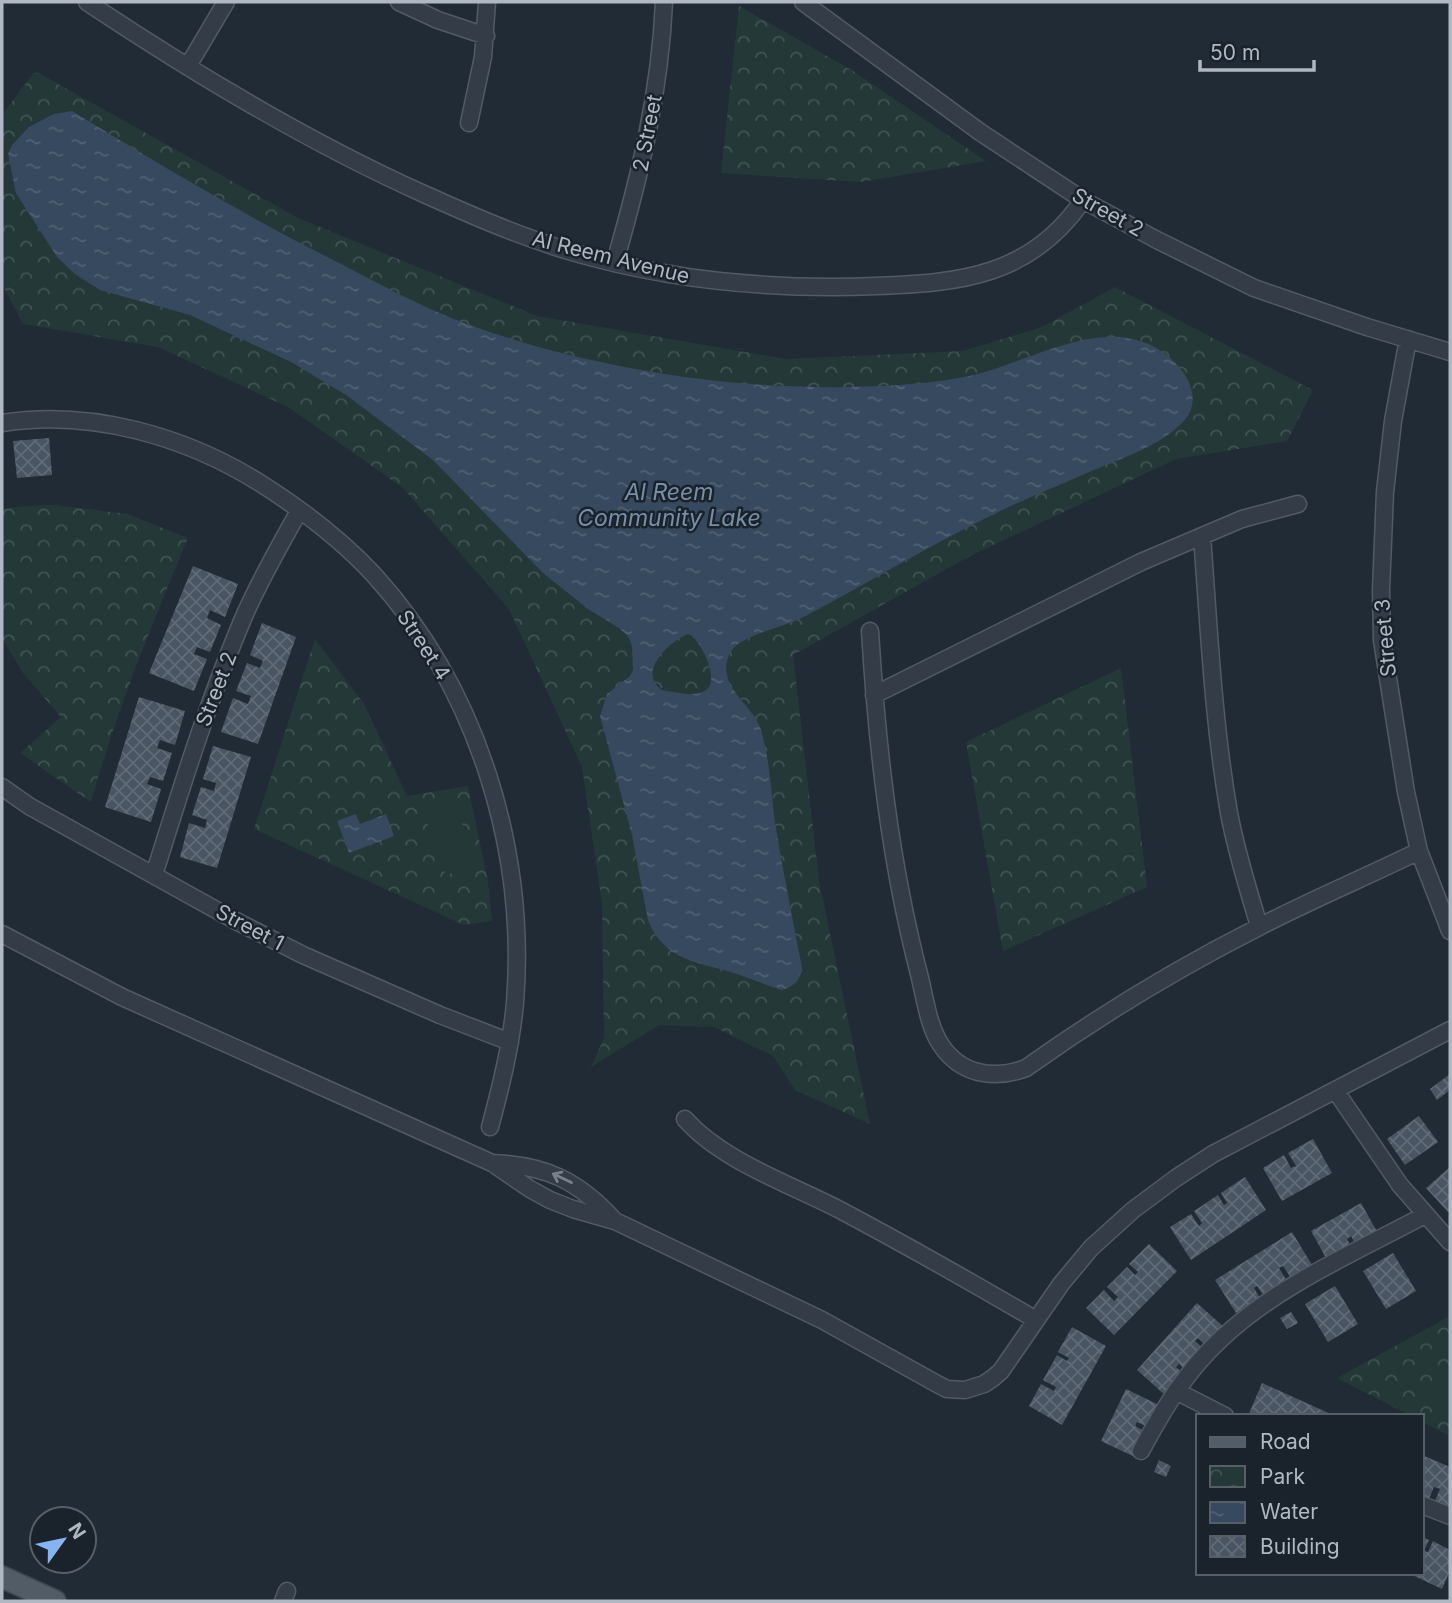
<svg xmlns="http://www.w3.org/2000/svg" width="1452" height="1603" viewBox="0 0 1452 1603" font-family="Inter,sans-serif">
	<style>
		.park { fill: url(#park-crowns) }
		.pitch { fill: #243838 }
		.water { fill: url(#water-ripples); fill-rule: evenodd }
		.building { fill: url(#building-cross-hatch) }
		.lines { fill: none; stroke-linecap: round; stroke-linejoin: round }
		.minor-casing { stroke: #525b64; stroke-width: 19 }
		.major-casing { stroke: #3e4650; stroke-width: 24 }
		.minor { stroke: #343d47; stroke-width: 16 }
		.major { stroke: #525c67; stroke-width: 21 }
		.oneway { stroke: #78818b }
		.labels { text-anchor: middle; dominant-baseline: central; stroke-width: 5; stroke-linejoin: round; paint-order: stroke }
		.street-label { font-size: 21px; fill: #afb8c3; stroke: #1a222b }
		.water-label { font-size: 23px; font-style: italic; fill: #788faa; stroke: #1a222b }
	</style>
	<defs>
		<pattern id="park-crowns" width="20" height="18" patternUnits="userSpaceOnUse" patternTransform="scale(1.75)"><rect width="20" height="18" fill="#243838"/><path d="M2 6a3 3 0 1 1 6 0M12 15a3 3 0 1 1 6 0" fill="none" stroke="#415353"/></pattern>
		<pattern id="water-ripples" width="26" height="14" patternUnits="userSpaceOnUse" patternTransform="scale(1.75)"><rect width="26" height="14" fill="#37495e"/><path d="M2 4q2-2 4 0t4 0M15 11q2-2 4 0t4 0" fill="none" stroke="#516173"/></pattern>
		<pattern id="building-cross-hatch" width="8" height="8" patternUnits="userSpaceOnUse" patternTransform="scale(1.75)"><rect width="8" height="8" fill="#495562"/><path d="M0 0l8 8M0 8l8-8" fill="none" stroke="#616b77"/></pattern>
	</defs>
	<rect width="100%" height="100%" fill="#212b36"/>
	<!-- park -->
	<path class="park" d="M739,6L850,69L986,161L861,182L721,173Z
		M35,71L298,218L537,316L786,359L963,351L1042,327L1115,287L1313,390L1287,441L1176,459L968,557L793,655L819,881L870,1124L795,1090L773,1056L714,1027L659,1025L591,1067L604,1038L602,904L582,767L509,609L403,488L290,408L158,347L23,324L2,284V115Z
		M55,505L128,514L188,538C152,625 116,711 91,802L20,753L61,717L23,673L2,638V509L24,506Z
		M315,639L364,704L407,796L468,786L488,882L492,921L464,925L254,829Z
		M1121,668L1147,887L1003,951L966,742Z
		M1450,1316V1436L1422,1422V1416H1411L1337,1378Z"/>
	<!-- pitch -->
	<path class="pitch" d="M455,803L476,865L446,875L424,813Z
		M1444,1368L1450,1371V1414L1426,1402Z"/>
	<!-- water -->
	<path class="water" d="M72,111C161,166 251,219 345,266C379,284 413,302 449,317C566,364 724,390 849,387C891,386 934,384 974,375C1028,362 1091,322 1146,343C1175,354 1211,394 1182,423C1156,449 1113,461 1080,476C1048,490 1015,503 984,519C925,548 868,583 809,614C788,626 762,630 741,642C732,647 727,656 726,667C726,693 754,707 761,730C770,760 771,793 775,823C783,872 793,920 802,968C800,981 794,986 782,990C765,985 750,978 734,973C698,962 663,960 648,920L632,835L600,716L607,694L630,676L633,670L632,646L628,636L619,628L588,609L543,573L433,460L346,395L291,362L190,315L100,290L75,274L57,257L16,193L8,154L12,145L29,127L54,114ZM688,634C700,638 721,680 706,690C695,698 674,692 662,690C636,672 670,641 688,634Z
		M356,814L360,824L386,814L394,836L349,853L337,821Z"/>
	<!-- building -->
	<path class="building" d="M49,438L52,475L17,478L13,441Z
		M193,566L238,584L225,617L210,610L207,618L221,625L210,652L197,647L194,654L207,659L194,691L149,673Z
		M262,623L296,637L258,744L221,732L233,698L248,704L251,696L236,691L247,663L260,668L263,661L250,655Z
		M139,697L185,711L175,745L160,740L157,748L172,753L163,781L150,777L147,784L161,789L151,822L105,807Z
		M213,746L251,757L217,868L180,857L189,823L205,828L207,820L192,815L201,787L214,791L216,783L203,779Z
		M1450,1074V1090L1437,1100L1430,1089Z
		M1419,1116L1438,1142L1405,1165L1387,1139Z
		M1313,1139L1332,1173L1282,1201L1263,1168L1284,1155L1291,1168L1296,1166L1288,1153Z
		M1450,1167V1210L1448,1212L1426,1188Z
		M1245,1177L1266,1210L1191,1260L1170,1227L1191,1214L1199,1226L1202,1223L1194,1211L1218,1195L1224,1205L1227,1203L1221,1193Z
		M1361,1203L1380,1237L1358,1249L1351,1236L1347,1239L1354,1252L1330,1265L1311,1231Z
		M1292,1232L1312,1265L1291,1278L1283,1266L1279,1268L1287,1281L1264,1296L1257,1286L1254,1288L1260,1298L1236,1313L1215,1280Z
		M1149,1244L1177,1271L1114,1335L1086,1308L1104,1290L1114,1301L1118,1297L1107,1287L1127,1267L1135,1275L1138,1272L1129,1264Z
		M1393,1253L1416,1291L1386,1309L1363,1271Z
		M1335,1286L1358,1324L1328,1342L1305,1304Z
		M1197,1303L1226,1329L1209,1348L1198,1338L1195,1341L1206,1351L1188,1372L1179,1364L1176,1367L1185,1375L1166,1396L1137,1370Z
		M1291,1312L1298,1323L1287,1329L1280,1318Z
		M1072,1327L1106,1346L1062,1425L1029,1406L1041,1384L1054,1391L1056,1387L1043,1380L1057,1355L1067,1361L1069,1358L1058,1352Z
		M1262,1383L1335,1416H1248Z
		M1126,1389L1161,1406L1150,1428L1137,1422L1135,1426L1148,1433L1137,1458L1101,1441Z
		M1422,1455L1450,1467V1510L1434,1503L1440,1489L1434,1487L1428,1501L1422,1498Z
		M1159,1460L1171,1466L1166,1477L1154,1472Z
		M1422,1537L1429,1540L1424,1551L1428,1552L1433,1541L1450,1550V1571L1442,1589L1408,1573H1422Z"/>
	<g class="lines">
		<defs>
			<path id="minor" d="M87,2C195,74 306,141 424,194C473,216 521,237 572,252C671,281 774,290 876,286C961,283 1031,276 1083,200
				M399,2L438,20L486,36
				M803,2L980,132L1083,200L1157,240L1254,288L1367,327L1450,352
				M188,66L226,2
				M469,123L483,57L487,2
				M615,262C640,175 660,93 664,2
				M1408,339L1393,421L1385,492L1381,590L1382,640L1406,792L1419,851L1450,931
				M2,423C90,409 185,436 260,483C301,509 342,540 375,576C478,690 527,851 515,1003C511,1046 501,1086 490,1127
				M1202,536C1209,628 1213,721 1229,813C1236,851 1248,889 1259,926
				M870,631C877,747 890,862 919,974C925,997 928,1026 941,1045C961,1075 994,1080 1026,1068C1099,1016 1178,968 1259,927C1311,900 1366,877 1419,851
				M874,695L1141,562L1242,519L1298,504
				M2,787L29,806L236,921L303,955L440,1015L510,1042
				M154,875C181,789 207,704 242,621C258,583 279,547 299,511
				M2,934L122,997L492,1163L530,1189L550,1200L573,1209L615,1221L822,1320L939,1385L947,1389L965,1390L984,1384L993,1378L1001,1371L1061,1284L1091,1248L1133,1210L1176,1178L1213,1154L1450,1030
				M1335,1090L1400,1185L1450,1242
				M685,1119C722,1161 790,1184 840,1210C906,1245 971,1282 1036,1320
				M492,1163C546,1165 579,1181 615,1221
				M1176,1391L1225,1416
				M1141,1451C1163,1410 1186,1371 1221,1339C1278,1285 1356,1252 1425,1215
				M1422,1505L1450,1516
				M283,1601L287,1591"/>
			<path id="major" d="M2,1577L55,1601"/>
		</defs>
		<!-- minor casing -->
		<use href="#minor" class="minor-casing"/>
		<!-- major casing -->
		<use href="#major" class="major-casing"/>
		<!-- minor -->
		<use href="#minor" class="minor"/>
		<!-- major -->
		<use href="#major" class="major"/>
	</g>
	<!-- one-way arrows -->
	<defs><path id="oneway-shaft" d="M-6 0H5M1.5-3L5.5 0L1.5 3" fill="none" stroke-width="1.6" stroke-linecap="round" stroke-linejoin="round" transform="scale(1.75)"/></defs>
	<use class="oneway" href="#oneway-shaft" transform="translate(562 1178) rotate(-154)"/>
	<g class="labels">
		<!-- street labels -->
		<g class="street-label">
			<text transform="translate(647 133) rotate(-79)">2 Street</text>
			<text transform="translate(1108 212) rotate(29)">Street 2</text>
			<text transform="translate(611 257) rotate(14)">Al Reem Avenue</text>
			<text transform="translate(1385 638) rotate(-95)">Street 3</text>
			<text transform="translate(424 645) rotate(57)">Street 4</text>
			<text transform="translate(216 689) rotate(-69)">Street 2</text>
			<text transform="translate(250 927) rotate(28)">Street 1</text>
		</g>
		<!-- water labels -->
		<g class="water-label">
			<text x="669" y="492">Al Reem<tspan x="669" dy="26">Community Lake</tspan></text>
		</g>
	</g>
	<!-- border -->
	<rect width="1452" height="1603" fill="none" stroke="#afb8c3" stroke-width="7"/>
	<!-- legend -->
	<rect x="1196" y="1414" width="228" height="161" fill="#1a222b" stroke="#565e68" stroke-width="2"/>
	<rect x="1210" y="1437" width="35" height="10" fill="#525c67" stroke="#565e68" stroke-width="2"/>
	<text x="1260" y="1449" font-size="21" fill="#afb8c3">Road</text>
	<rect x="1210" y="1466" width="35" height="21" fill="url(#park-crowns)" stroke="#565e68" stroke-width="2"/>
	<text x="1260" y="1484" font-size="21" fill="#afb8c3">Park</text>
	<rect x="1210" y="1502" width="35" height="21" fill="url(#water-ripples)" stroke="#565e68" stroke-width="2"/>
	<text x="1260" y="1519" font-size="21" fill="#afb8c3">Water</text>
	<rect x="1210" y="1536" width="35" height="21" fill="url(#building-cross-hatch)" stroke="#565e68" stroke-width="2"/>
	<text x="1260" y="1554" font-size="21" fill="#afb8c3">Building</text>
	<!-- north arrow -->
	<g transform="translate(63 1540) rotate(57)"><circle r="33" fill="#1a222b" stroke="#565e68" stroke-width="2"/>
	<path d="M0-5L12 26L0 18L-12 26Z" fill="#86b4f1"/>
	<text y="-10" font-size="19" font-weight="bold" text-anchor="middle" fill="#afb8c3">N</text>
	</g>
	<!-- scale -->
	<path d="M1200 60v10h114v-10" fill="none" stroke="#afb8c3" stroke-width="3.5"/>
	<text x="1210" y="60" font-size="21" fill="#afb8c3" stroke="#1a222b" stroke-width="5" paint-order="stroke">50 m</text>
</svg>
